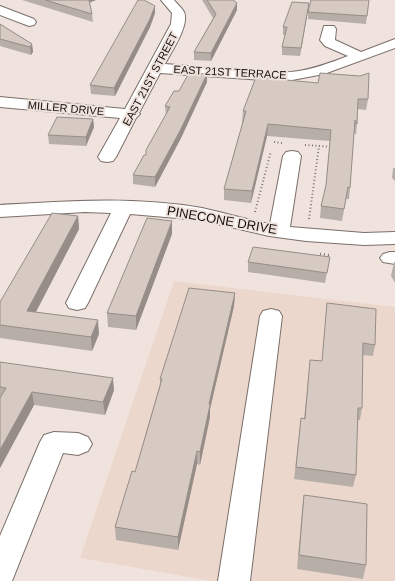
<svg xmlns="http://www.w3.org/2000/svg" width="395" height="581" viewBox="0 0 395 581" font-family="Arial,sans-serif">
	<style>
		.built { fill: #ebd7cc }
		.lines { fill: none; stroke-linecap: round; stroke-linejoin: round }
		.minor-casing { stroke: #7a6f69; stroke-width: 2 }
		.path-far1 { stroke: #7c7470; stroke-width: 2; stroke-dasharray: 1 2.5; stroke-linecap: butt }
		.path { stroke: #7c7470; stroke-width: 2.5; stroke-dasharray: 1 3; stroke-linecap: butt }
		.minor { fill: #fff; fill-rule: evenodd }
		.wall { fill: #b8aea8 }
		.shaded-wall { fill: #968d88 }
		.building { fill: #d6cac3; stroke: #968d88 }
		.labels { text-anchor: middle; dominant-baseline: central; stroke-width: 4; stroke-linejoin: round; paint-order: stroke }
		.far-street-label { font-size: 11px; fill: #15100e; stroke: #f0e3dd }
		.street-label { font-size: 13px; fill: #15100e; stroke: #f0e3dd }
	</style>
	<rect width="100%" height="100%" fill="#f0e3dd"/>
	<!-- built -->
	<path class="built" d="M174,281L395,307V581H212L80,558Z"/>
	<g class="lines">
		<defs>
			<path id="minor" d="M161,0H174C177,4 182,8 184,12C190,25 171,52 165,64C206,67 250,74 291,72C311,70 330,63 348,56L325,46L320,40L324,26H334L336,29L335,40L361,52L395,39V48L324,74L292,80H263L160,73L139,113L140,114L136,118L116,157L113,161L107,162L101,161L98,157L120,118L0,107V97L125,109L171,24L172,13Z
				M0,6L34,19L36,22L34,25L29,26L0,15Z
				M292,151L298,152L301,156L290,227L364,233L395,232V244L364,245L306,241L269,236L201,220L130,214L88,303L85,308L77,310L69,308L66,303L111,213L85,212L0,217V205C67,201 135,196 202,208C225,213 247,220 270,224L283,156L286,152Z
				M390,252H395V264L383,262L380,258L383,254Z
				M271,309L279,311L282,316L250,581H218L260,316L263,311Z
				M54,432L78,433L88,437L92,444L88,451L78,455L63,453L12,581H0V536L40,442L44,435Z"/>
		</defs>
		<!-- minor casing -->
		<use href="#minor" class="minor-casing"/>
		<!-- path-far1 -->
		<path class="path-far1" d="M274,142L282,143
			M305,145L332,147
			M255,212L271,151
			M309,219L319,146"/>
		<!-- path -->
		<path class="path" d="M320,254L329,255"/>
		<!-- minor -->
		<use href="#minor" class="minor"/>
	</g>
	<!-- wall -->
	<path class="wall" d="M22,0H96L89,3L92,14L93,22Z
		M202,0H233L237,3V10L211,61L194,60V52L213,18Z
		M369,0L366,24L308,19V12Z
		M308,10L300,56L282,55V47L285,35H283V27Z
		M155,13L150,27L115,96L91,94L90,85Z
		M0,24L32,44L33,52L31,55L0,46Z
		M256,77L368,99L366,110L358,109L357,124L356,135L354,132L350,188L349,199H346L342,221L320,218L321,206L326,187L330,141L267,136L251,203L224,200V189L243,122H242L243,111Z
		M207,82L181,138L155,187L133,184V175L146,155L166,115L165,106Z
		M93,119L94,127L86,146L49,144L48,135Z
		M393,168H395V181L392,178Z
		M78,216L79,229L36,312L99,334L92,351L0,338V302Z
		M172,234L136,330L108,327L107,313Z
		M248,262L328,267L325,283L248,272Z
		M394,262H395V283L391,276Z
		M235,293L234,306L210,409V417L200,465L197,464L178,550L116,540L115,527L135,472L160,384V379Z
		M327,303L375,345L373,356L363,355L362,408L360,420H357L356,475L353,487L294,479L301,418L304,419L309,372L322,361Z
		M0,362L114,390L105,415L34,405L0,468Z
		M304,495L366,565L363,579L297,569L302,510Z"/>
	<!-- shaded-wall -->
	<path class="shaded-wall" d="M88,0H96L88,3Z
		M237,3V10L211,61V53Z
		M309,3L308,10L300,56L301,48Z
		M155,6V13L150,27L115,96L114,88Z
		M32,44L33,52L31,55L30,47Z
		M207,74V82L181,138L155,187V177Z
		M93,119L94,127L86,146V137Z
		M268,124L267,136L251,203L252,191Z
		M78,216L79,229L29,325L27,311Z
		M172,221V234L136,330V316Z
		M235,293L234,306L210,409V417L200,465V452L209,404Z
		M98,320L99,334L92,351L91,337Z
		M113,378L114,390L105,415L103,402Z
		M32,392L34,405L0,468V450Z
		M197,451V464L178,550V537Z"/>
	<!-- building -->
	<path class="building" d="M45,0H89L92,14Z
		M138,0H144L155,6L150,19L114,88L90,85Z
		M207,0H233L237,3L211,53L194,52L216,14Z
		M311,0H369L367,16L308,12Z
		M292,2L309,3L301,48L282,47L287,27H283Z
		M0,24L32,44L30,47L0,39Z
		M189,73L207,74L181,129L155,177L133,175L144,155H146V150L170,107L165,106L174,91H179Z
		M320,73L360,76L369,73L368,99H358L357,124L355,120L350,188L348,187L344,209L321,206L326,185L331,130L268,124L252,191L224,189L246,111H243L256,77L318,83Z
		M57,117L93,119L86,137L48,135Z
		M52,213L78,216L27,311L98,320L91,337L0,325V302Z
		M147,218L172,221L136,316L107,313Z
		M253,247L330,257L327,273L248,262Z
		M189,288L235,293L209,404L210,405L200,452L197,451L178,537L115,527L132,471L135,472L162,379H160Z
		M327,303L376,309L375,345L363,343L362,408H358L356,475L296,467L301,418L305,419L310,360L322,361Z
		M0,362L113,378L103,402L32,392L0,450V398L6,388L0,387Z
		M304,495L367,504L366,565L299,555Z"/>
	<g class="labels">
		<!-- far-street labels -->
		<g class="far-street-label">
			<text transform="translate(230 72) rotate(3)">EAST 21ST TERRACE</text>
			<text transform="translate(150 79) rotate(-62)">EAST 21ST STREET</text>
			<text transform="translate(66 108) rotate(5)">MILLER DRIVE</text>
		</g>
		<!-- street labels -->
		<g class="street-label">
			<text transform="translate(222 220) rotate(10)">PINECONE DRIVE</text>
		</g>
	</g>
</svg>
